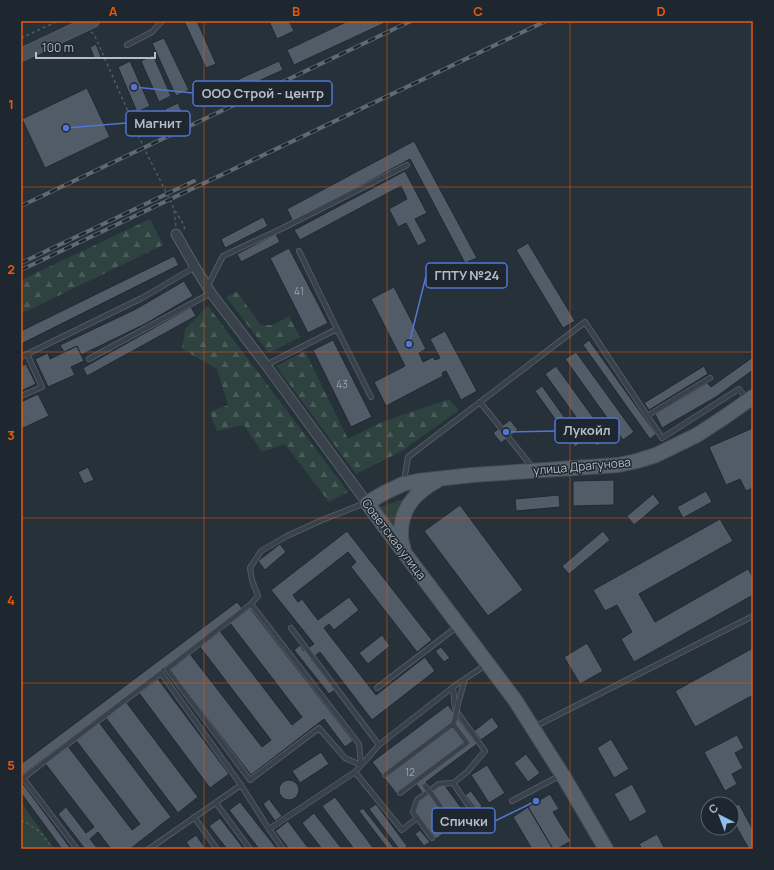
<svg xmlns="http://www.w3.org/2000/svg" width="774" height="870" viewBox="0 0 774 870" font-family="Manrope,sans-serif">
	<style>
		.grass { fill: #2e4240 }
		.forest { fill: url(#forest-firs) }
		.building { fill: #515c68; stroke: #202932 }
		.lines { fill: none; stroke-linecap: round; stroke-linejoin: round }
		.lane-casing { stroke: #576069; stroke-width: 6 }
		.street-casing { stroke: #576069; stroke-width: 11 }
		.secondary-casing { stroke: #576069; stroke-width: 14 }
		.primary-casing { stroke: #454e57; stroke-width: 16 }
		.path { stroke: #4c5e5e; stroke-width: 1.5; stroke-dasharray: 3 3; stroke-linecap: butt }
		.lane { stroke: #39424b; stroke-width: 4.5 }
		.street { stroke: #39424b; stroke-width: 9 }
		.secondary { stroke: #48525d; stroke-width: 12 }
		.primary { stroke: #57616b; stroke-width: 14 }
		.rail-casing { stroke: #606a74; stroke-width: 4 }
		.rail { stroke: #1e2730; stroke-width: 2.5; stroke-dasharray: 8; stroke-linecap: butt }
		.lane-bridge-casing { stroke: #576069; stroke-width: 6; stroke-linecap: butt }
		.lane-bridge { stroke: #39424b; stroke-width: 4.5 }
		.grid { fill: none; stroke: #e8590c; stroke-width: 1; stroke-opacity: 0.55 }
		.labels { text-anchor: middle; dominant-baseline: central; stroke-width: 3; stroke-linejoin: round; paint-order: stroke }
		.number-label { font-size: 10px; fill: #9ca5ae }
		.street-label { font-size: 12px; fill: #b5bdc6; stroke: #1e2730 }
		.leader { fill: none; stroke: #5275d2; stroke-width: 1.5 }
		.callout-dot { fill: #5275d2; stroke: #1e2730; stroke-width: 1.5 }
		.callout { fill: #1e2730; stroke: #5275d2; stroke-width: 1.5 }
		.callout-label { font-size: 13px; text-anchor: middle; font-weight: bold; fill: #b5bdc6 }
		.neatline { fill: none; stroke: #e8590c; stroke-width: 1.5 }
		.grid-label { font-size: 13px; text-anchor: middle; font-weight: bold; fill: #e8590c }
	</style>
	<defs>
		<pattern id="forest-firs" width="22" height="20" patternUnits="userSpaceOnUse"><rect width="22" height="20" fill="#2e4240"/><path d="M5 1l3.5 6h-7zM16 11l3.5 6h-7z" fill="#4a5b5a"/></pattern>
	</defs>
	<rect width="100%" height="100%" fill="#26313a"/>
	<!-- grass -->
	<path class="grass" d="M413,496L397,529L379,507Z
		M21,802L54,849H21Z"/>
	<!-- forest -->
	<path class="forest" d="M150,219L163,245L21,314V280Z
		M237,292L261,325H273L289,316L300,337L269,353L226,297Z
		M208,306L348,492L329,502L285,444L262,452L244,425L217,431L210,412L228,405L217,369L182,349L185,329Z
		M305,351L348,439L382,422L449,399L459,410L402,451L356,474L276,366Z"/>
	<!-- building -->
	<path class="building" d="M184,21H197L216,64L206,68Z
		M269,21H289L294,31L277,39Z
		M348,21H389L294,65L287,50Z
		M164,38L189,90L176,96L152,43Z
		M96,44L101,57L95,60L90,47Z
		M153,55L171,96L159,102L141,61Z
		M130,61L150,106L137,112L118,67Z
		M279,61L283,70L241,89L237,80Z
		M87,88L110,137L45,168L22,119Z
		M178,103L184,116L170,122L165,109Z
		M414,141L477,258L465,263L410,159L293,222L287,209Z
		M405,171L427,213L415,219L427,241L418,246L406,223L398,227L389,209L407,199L401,186L300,240L294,230Z
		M263,217L268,226L225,248L221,239Z
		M276,234L280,242L241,262L237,254Z
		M528,243L575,321L563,328L516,250Z
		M289,248L328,323L308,333L270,258Z
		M174,256L179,265L21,344V331Z
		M184,281L193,296L145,324L81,355L77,346L64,352L60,345L136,309Z
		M394,287L426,349L419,353L423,362L433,357L435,360L440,358L430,339L445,331L477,391L461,400L446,371L442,373L443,376L386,406L374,382L405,366L371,299Z
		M191,307L196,316L87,376L83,368Z
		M333,340L372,417L351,427L313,350Z
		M589,340L656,434L650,439L583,345Z
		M77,346L84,361L71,367L75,375L48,387L35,359L48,353L50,359Z
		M576,352L634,432L623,440L565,359Z
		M753,357V370L716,397L662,428L655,414L707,383L711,387Z
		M26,364L36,384L21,391V366Z
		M556,366L608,438L597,446L545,374Z
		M704,366L708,374L649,410L644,403Z
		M542,386L582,442L575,447L535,391Z
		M38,394L49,416L21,429V402Z
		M510,420L518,430L501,443L493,433Z
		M753,428V488L746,491L740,479L726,485L709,447Z
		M88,467L94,480L84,484L78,472Z
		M614,480V505L573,506V481Z
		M706,491L712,502L683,518L677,507Z
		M653,494L660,503L634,525L627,516Z
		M559,495L560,507L516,511L515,499Z
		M460,505L523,590L488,616L424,531Z
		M720,519L733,541L639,594L655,622L748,569L753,577V595L634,662L621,639L632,632L617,605L605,611L593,590Z
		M347,531L432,640L417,652L351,567L356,562L348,552L293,595L298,602L302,599L318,620L349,597L359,610L334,630L329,624L324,628L376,695L425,657L435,671L372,720L320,652L311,659L335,690L329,694L294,650L300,645L304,651L314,644L271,590Z
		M603,531L610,540L569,574L562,566Z
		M280,544L286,552L265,570L258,561Z
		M237,602L243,609L21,776V764Z
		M250,608L353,741L345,747L324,719L251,775L170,670L190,654L262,747L271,740L200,647L220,631L292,725L302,717L230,623Z
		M382,635L390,646L368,664L359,653Z
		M587,643L603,671L580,684L564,657Z
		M441,647L450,658L444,662L435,651Z
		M753,648V695L695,727L675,691Z
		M158,679L229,774L210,788L139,693Z
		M126,702L198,797L178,813L106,718Z
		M448,705L477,744L426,782L433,791L443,783L467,816L436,839L411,806L425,796L416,784L399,797L372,762Z
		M492,717L499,727L481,740L474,731Z
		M98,721L171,817L130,849H111L98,832L90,839L98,849H85L58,814L66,807L86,833L94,827L44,762L67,745L132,830L140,824L75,739Z
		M737,735L744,748L735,753L743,768L732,774L737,784L725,791L704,752Z
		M611,739L629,769L614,778L597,748Z
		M321,752L329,764L300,783L292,771Z
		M526,754L540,773L528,782L514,763Z
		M487,765L505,793L489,803L471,775Z
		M279 790a10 10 0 1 1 20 0a10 10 0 1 1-20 0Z
		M21,781L71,849H62L21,793Z
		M632,784L647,812L630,822L614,794Z
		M471,791L482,806L477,811L465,795Z
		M550,794L559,809L553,812L571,841L557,849H553L528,807Z
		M335,797L374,849H354L322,806Z
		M269,799L282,816L275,821L263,804Z
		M240,802L277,849H259L229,810Z
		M376,804L407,846L404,849H399L369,809Z
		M739,804L753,830V848L751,849H749L732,819V807Z
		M528,807L553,849H532L513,817Z
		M363,808L395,849H388L359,811Z
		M314,813L342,849H322L302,823Z
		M220,818L244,849H227L209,826Z
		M288,821L309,849H289L275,831Z
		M420,830L430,842L424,846L415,834Z
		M657,834L665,849H642L639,844Z
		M196,835L206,849H191L186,842Z"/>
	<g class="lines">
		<defs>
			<path id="lane" d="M127,45L152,32L162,21
				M207,287L223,256L281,229L407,165
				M337,329L371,397
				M21,357L142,298L195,267
				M89,359L211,293
				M266,365L337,329L299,251
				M21,396L42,387L27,354
				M480,402L533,468
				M647,416L710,378
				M404,481L408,457L585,322L662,438L739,389L747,399
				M251,604L167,669L250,780L319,728L345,758L361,765
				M291,628L379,745
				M453,687L455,709L485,751L467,772L453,783L471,809
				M377,688L458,626
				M458,704L465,679
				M534,727L753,616
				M361,765L359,744L251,604L258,596L252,580L250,568L261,551L287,536L322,520L365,503
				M355,772L402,830L417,818
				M385,775L453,724L455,719
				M400,793L467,743L453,724
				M433,796L452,823
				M512,801L561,775
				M216,803L250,849
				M194,817L217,849
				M269,829L283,849
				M432,838L413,812L417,800L439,784L453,783
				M77,849L23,778L161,673L241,785
				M149,849L241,785L269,829L355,772L379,745L453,687L487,664"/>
			<path id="street" d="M176,234L195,267L211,293L266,365L367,503"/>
			<path id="secondary" d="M21,55L93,21"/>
			<path id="primary" d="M404,551C403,546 401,541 401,536C400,508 416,492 438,480
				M606,849L565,779L515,700L367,503L384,493L403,484L418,481L472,475L618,465L637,461L656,455L697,435L726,416L753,397"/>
		</defs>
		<!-- lane casing -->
		<use href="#lane" class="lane-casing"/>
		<!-- street casing -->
		<use href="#street" class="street-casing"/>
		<!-- secondary casing -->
		<use href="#secondary" class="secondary-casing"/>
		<!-- primary casing -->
		<use href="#primary" class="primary-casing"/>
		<!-- path -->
		<path class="path" d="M91,32L94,34L144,148L167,194L174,209L184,225L185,232
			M21,38L58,21
			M174,211L176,227
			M21,822L24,821L40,832L54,849"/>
		<!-- lane -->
		<use href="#lane" class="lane"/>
		<!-- street -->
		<use href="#street" class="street"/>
		<!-- secondary -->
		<use href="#secondary" class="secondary"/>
		<!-- primary -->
		<use href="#primary" class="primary"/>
		<defs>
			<path id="rail" d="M21,206L411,21
				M21,263L194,181
				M21,270L546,21"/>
		</defs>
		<!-- rail casing -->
		<use href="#rail" class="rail-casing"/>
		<!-- rail -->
		<use href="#rail" class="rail"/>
		<defs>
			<path id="lane-bridge" d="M455,719L458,704
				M425,786L433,796"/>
		</defs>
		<!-- lane-bridge casing -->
		<use href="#lane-bridge" class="lane-bridge-casing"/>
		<!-- lane-bridge -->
		<use href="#lane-bridge" class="lane-bridge"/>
	</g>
	<!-- grid -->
	<path class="grid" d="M204,21V849M387,21V849M570,21V849M21,187H753M21,352H753M21,518H753M21,683H753"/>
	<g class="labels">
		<!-- number labels -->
		<g class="number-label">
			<text x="299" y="291">41</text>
			<text x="342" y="384">43</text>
			<text x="410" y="772">12</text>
		</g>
		<!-- street labels -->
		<g class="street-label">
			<text transform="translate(582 466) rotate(-5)">улица Драгунова</text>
			<text transform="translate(394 539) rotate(53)">Советская улица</text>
		</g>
	</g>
	<!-- callouts -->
	<path class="leader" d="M134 87L193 93M66 128L126 123M409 344L426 276M506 432L555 431M536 801L495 821"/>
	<g class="callout-dot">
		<circle cx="134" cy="87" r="4"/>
		<circle cx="66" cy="128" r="4"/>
		<circle cx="409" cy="344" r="4"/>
		<circle cx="506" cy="432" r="4"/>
		<circle cx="536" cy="801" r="4"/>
	</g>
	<g class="callout">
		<rect x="193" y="81" width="139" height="25" rx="4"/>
		<rect x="126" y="111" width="64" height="25" rx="4"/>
		<rect x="426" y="263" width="81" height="25" rx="4"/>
		<rect x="555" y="418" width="64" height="25" rx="4"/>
		<rect x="432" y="808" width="63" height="25" rx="4"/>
	</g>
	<g class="callout-label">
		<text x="263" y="98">ООО Строй - центр</text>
		<text x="158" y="128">Магнит</text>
		<text x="467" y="280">ГПТУ №24</text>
		<text x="587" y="435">Лукойл</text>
		<text x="464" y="826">Спички</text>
	</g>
	<!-- border -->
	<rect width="774" height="870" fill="none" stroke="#1e2730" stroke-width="44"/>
	<!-- north arrow -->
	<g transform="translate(720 816) rotate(318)"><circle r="19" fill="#1e2730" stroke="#5a636c"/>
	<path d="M0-3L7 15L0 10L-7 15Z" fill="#93bfed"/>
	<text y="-6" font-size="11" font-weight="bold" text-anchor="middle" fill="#b5bdc6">С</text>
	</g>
	<!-- scale -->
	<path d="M36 52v6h119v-6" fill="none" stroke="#b5bdc6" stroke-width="2"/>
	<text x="42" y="52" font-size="12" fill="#b5bdc6" stroke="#1e2730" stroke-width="3" paint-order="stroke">100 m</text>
	<rect x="22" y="22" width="730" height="826" class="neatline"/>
	<g class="grid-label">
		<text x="113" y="16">A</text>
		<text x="296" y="16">B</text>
		<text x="478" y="16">C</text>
		<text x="661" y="16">D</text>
		<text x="11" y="109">1</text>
		<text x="11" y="274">2</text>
		<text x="11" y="440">3</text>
		<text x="11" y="605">4</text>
		<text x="11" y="770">5</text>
	</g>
</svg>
